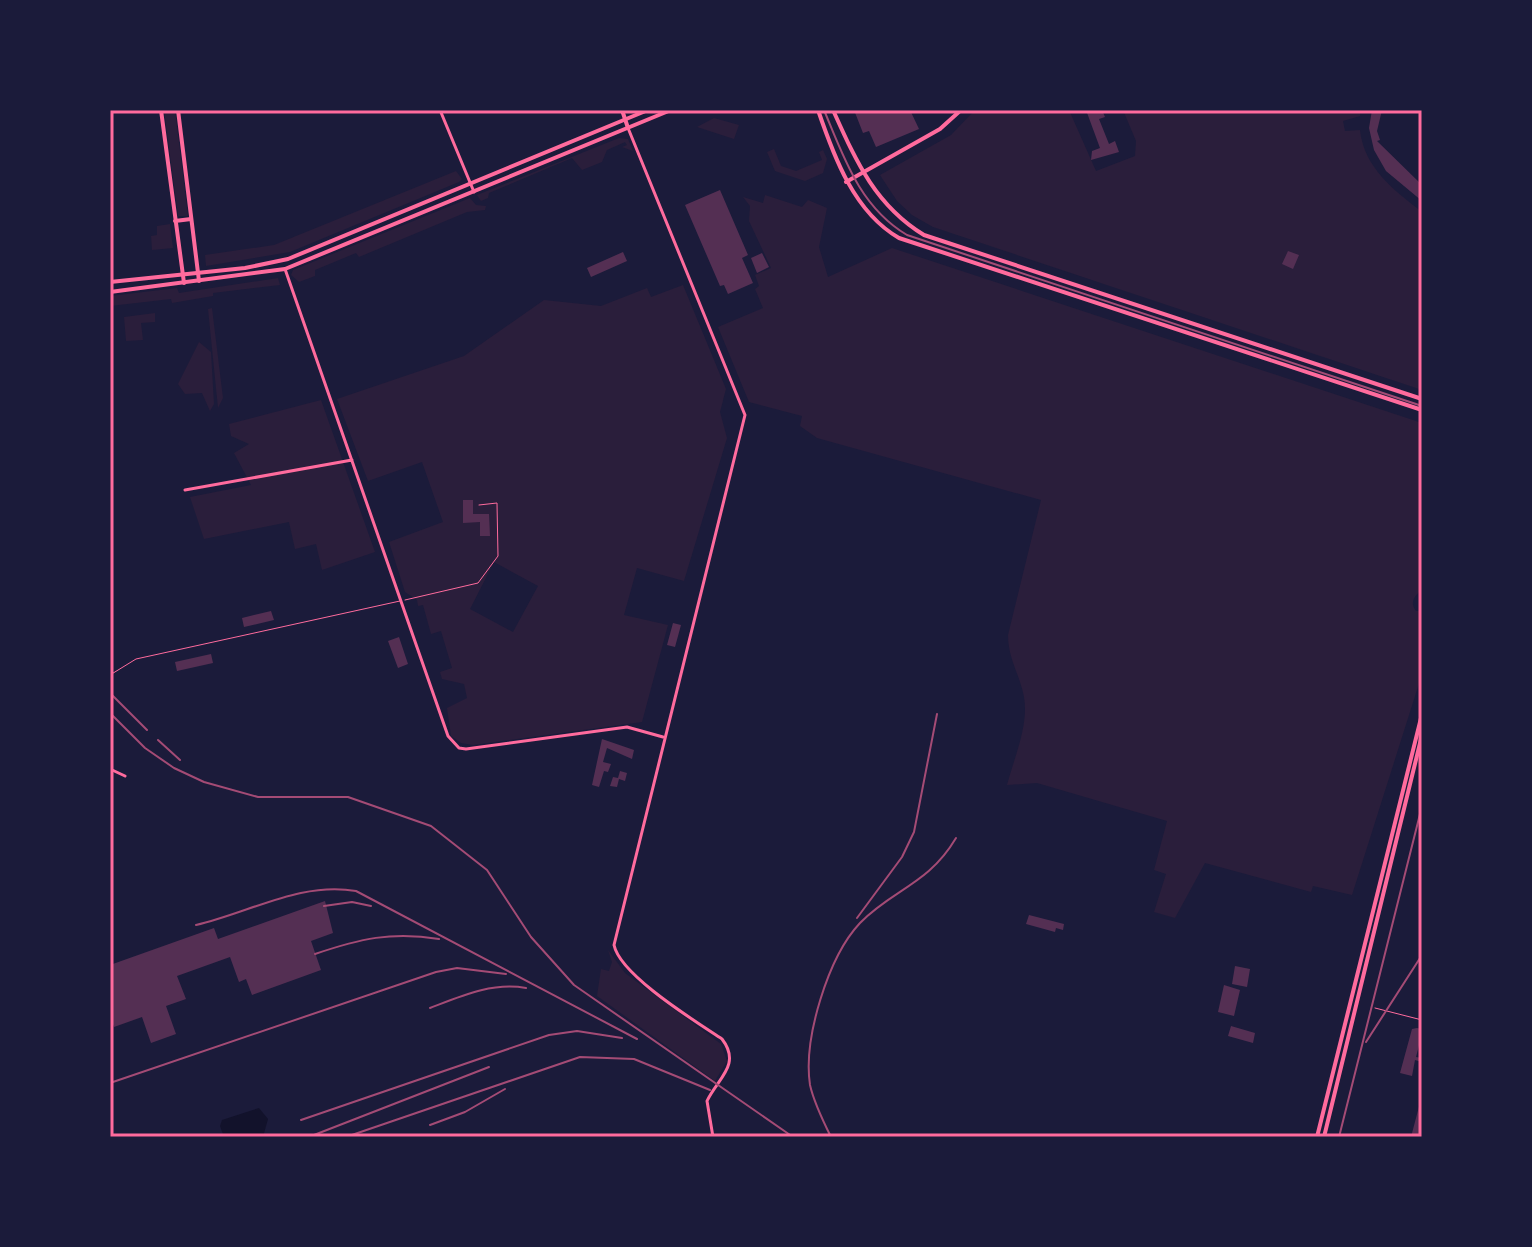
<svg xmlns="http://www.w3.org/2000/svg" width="1532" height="1247" viewBox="0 0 1532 1247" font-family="Barlow,sans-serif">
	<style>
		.green { fill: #2a1e3b; fill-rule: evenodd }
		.water { fill: #12122b }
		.building { fill: #542f53 }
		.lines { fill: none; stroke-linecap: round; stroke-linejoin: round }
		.service { stroke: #ff6b9d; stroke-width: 1 }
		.minor { stroke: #ff6b9d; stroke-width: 3 }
		.tertiary { stroke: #ff6b9d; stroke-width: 3 }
		.secondary { stroke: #ff6b9d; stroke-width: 4 }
		.primary { stroke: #ff6b9d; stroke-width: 4 }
		.tram { stroke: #a44b75; stroke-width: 2 }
		.rail { stroke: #a44b75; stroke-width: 2 }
		.neatline { fill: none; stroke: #ff6b9d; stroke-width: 3 }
	</style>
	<rect width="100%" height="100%" fill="#1b1b3a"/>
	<!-- green -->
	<path class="green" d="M164,110H175L188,216H178Z
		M975,110H1069L1096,171L1135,156L1136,141L1123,110H1360V116L1343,121L1345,131L1360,130C1364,168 1394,190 1422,212V390L933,227L912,215L897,201L880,175L951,135Z
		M714,118L739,125L734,139L697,127Z
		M619,138L628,139L633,151L622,147L627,145L625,142L607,150L602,162L582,170L572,158L489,193L488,198L481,201L477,195Z
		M774,149L781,166L796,171L822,160L819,152L823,150L827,159L823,173L805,181L775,171L767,152Z
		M456,171L462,179L459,182L290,252L206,266L205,255L274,245Z
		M765,195L802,207L808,200L827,208L819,247L828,277L892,248L1422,423V589C1415,596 1409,602 1416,611H1422V674L1352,895L1313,886L1311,892L1205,863L1175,918L1154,912L1166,874L1154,870L1167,821L1037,783L1007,785C1014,758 1029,725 1024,697C1020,675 1008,659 1008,635L1041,500L817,438L800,426L802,416L749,402L718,327L763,308L755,289L759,286L755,275L771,268L749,221L750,206L743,197L763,203Z
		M470,198L476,205L486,206L485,210L467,212L359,257L356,253L315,270V276L299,282L291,275L293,270Z
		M170,224L173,248L152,250L151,236L157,235V226Z
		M278,278L280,285L213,293V296L172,303L171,299L110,306V296L177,288L179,293Z
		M683,285L726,389L720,412L727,438L684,581L637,568L624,615L668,625L642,722L473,745L461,743L451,736L447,708L467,698L464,684L442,679L440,672L452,668L441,631L431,634L423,605L418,606L417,600L405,592L389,542L443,522L422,462L368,481L337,399L464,356L544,300L601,306L647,288L651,297ZM494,562L538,586L513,632L470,609Z
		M212,308L223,398L218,408L208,309Z
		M155,313V322L141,323L143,340L126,341L124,317Z
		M199,342L211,352L214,404L210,411L202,393L185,394L178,384Z
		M321,400L375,552L322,570L316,544L295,549L289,522L204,539L190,497L251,485L234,453L249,444L231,436L229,424Z
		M608,950L625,973L721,1044L727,1061L715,1081L597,996L601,969L609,971L612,962Z"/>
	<!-- water -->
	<path class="water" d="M259,1108L268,1119L263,1137H224L220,1126L222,1120Z"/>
	<!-- building -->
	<path class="building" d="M854,110H910L919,129L876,147L869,131L863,133Z
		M1086,110H1102L1105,117L1099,119L1109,144L1115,141L1119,152L1091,160L1092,151L1100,148Z
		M1372,110H1382L1377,131L1380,140L1377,141L1422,185V201L1386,171L1374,150L1369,128Z
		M720,190L748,255L742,258L753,283L728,294L724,285L720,286L685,205Z
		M1288,251L1299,255L1293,269L1282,264Z
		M623,252L627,261L591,277L587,268Z
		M762,253L769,267L757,273L751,258Z
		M463,500H473V514H489L490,536H480V522L463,523Z
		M271,611L274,620L244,627L242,618Z
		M673,623L681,625L675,647L667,645Z
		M399,637L408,664L398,668L388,641Z
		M211,654L213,663L177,671L175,662Z
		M602,739L634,750L632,759L607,748L603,762L611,764L608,772L604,771L599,787L592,785Z
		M620,771L627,773L625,781L619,779L617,787L610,786L613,777L618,778Z
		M325,901L333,933L311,941L321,970L252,995L246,979L239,982L230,957L177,976L186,999L166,1006L176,1034L151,1043L142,1017L114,1027L110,1016V965L214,928L218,939Z
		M1029,915L1064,924L1063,930L1056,928L1055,932L1026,924Z
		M1235,966L1250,969L1247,987L1232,984Z
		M1224,985L1240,990L1234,1016L1218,1012Z
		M1231,1026L1255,1033L1253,1043L1228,1036Z
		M1417,1028L1422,1029V1034L1416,1057L1422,1058V1062L1415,1060L1412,1076L1400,1073L1412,1029Z
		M1421,1099L1422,1137H1411Z"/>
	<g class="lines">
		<!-- service -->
		<path class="service" d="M405,600L478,583L498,556L497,503L479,505
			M110,675L136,659L400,601
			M1375,1008L1422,1020"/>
		<!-- minor -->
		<path class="minor" d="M285,269L448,736L459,748L466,749L627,727L663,737
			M185,490L352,460
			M110,769L125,776"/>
		<!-- tertiary -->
		<path class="tertiary" d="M440,110L474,192
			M628,128L745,415L614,945C620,975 695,1021 722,1039C742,1065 717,1079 707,1101L713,1137"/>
		<!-- secondary -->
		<path class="secondary" d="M161,110L184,283
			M178,110L199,281
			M622,110L628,128
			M175,221L191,219"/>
		<!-- primary -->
		<path class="primary" d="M818,110C834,157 854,212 899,238L1422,410
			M833,110C856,161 875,205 924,235L1422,399
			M846,182L940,129L961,110
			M110,282L245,268L288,259L648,110
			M110,292L285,269L671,110
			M1317,1137L1422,714
			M1324,1137L1422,735"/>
		<!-- tram -->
		<path class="tram" d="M824,110C844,158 860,207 907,235L1422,406"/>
		<!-- rail -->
		<path class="rail" d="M110,693L147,730
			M110,713L145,748L174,768L204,782L258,797H348L431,826L487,870L531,937L574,985L793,1137
			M158,740L180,760
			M324,906L352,902L371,906
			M857,918L902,857L914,832L937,714
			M196,925C249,913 301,881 356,891L637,1039
			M315,954C359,939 392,931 439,939
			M430,1008C461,996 492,982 526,988
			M1366,1042L1422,955
			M110,1083L436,972L457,968L506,974
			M301,1120L549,1035L577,1031L622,1038
			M430,1125L465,1112L505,1089
			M314,1135L489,1067
			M346,1137L580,1057L634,1059L710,1090
			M831,1137C823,1121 814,1103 810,1085C803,1039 828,957 860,923C893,889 928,885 956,838
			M1339,1137L1422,806"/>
	</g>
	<!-- border -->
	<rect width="1532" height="1247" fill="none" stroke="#1b1b3a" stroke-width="224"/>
	<rect x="112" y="112" width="1308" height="1023" class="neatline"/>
</svg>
